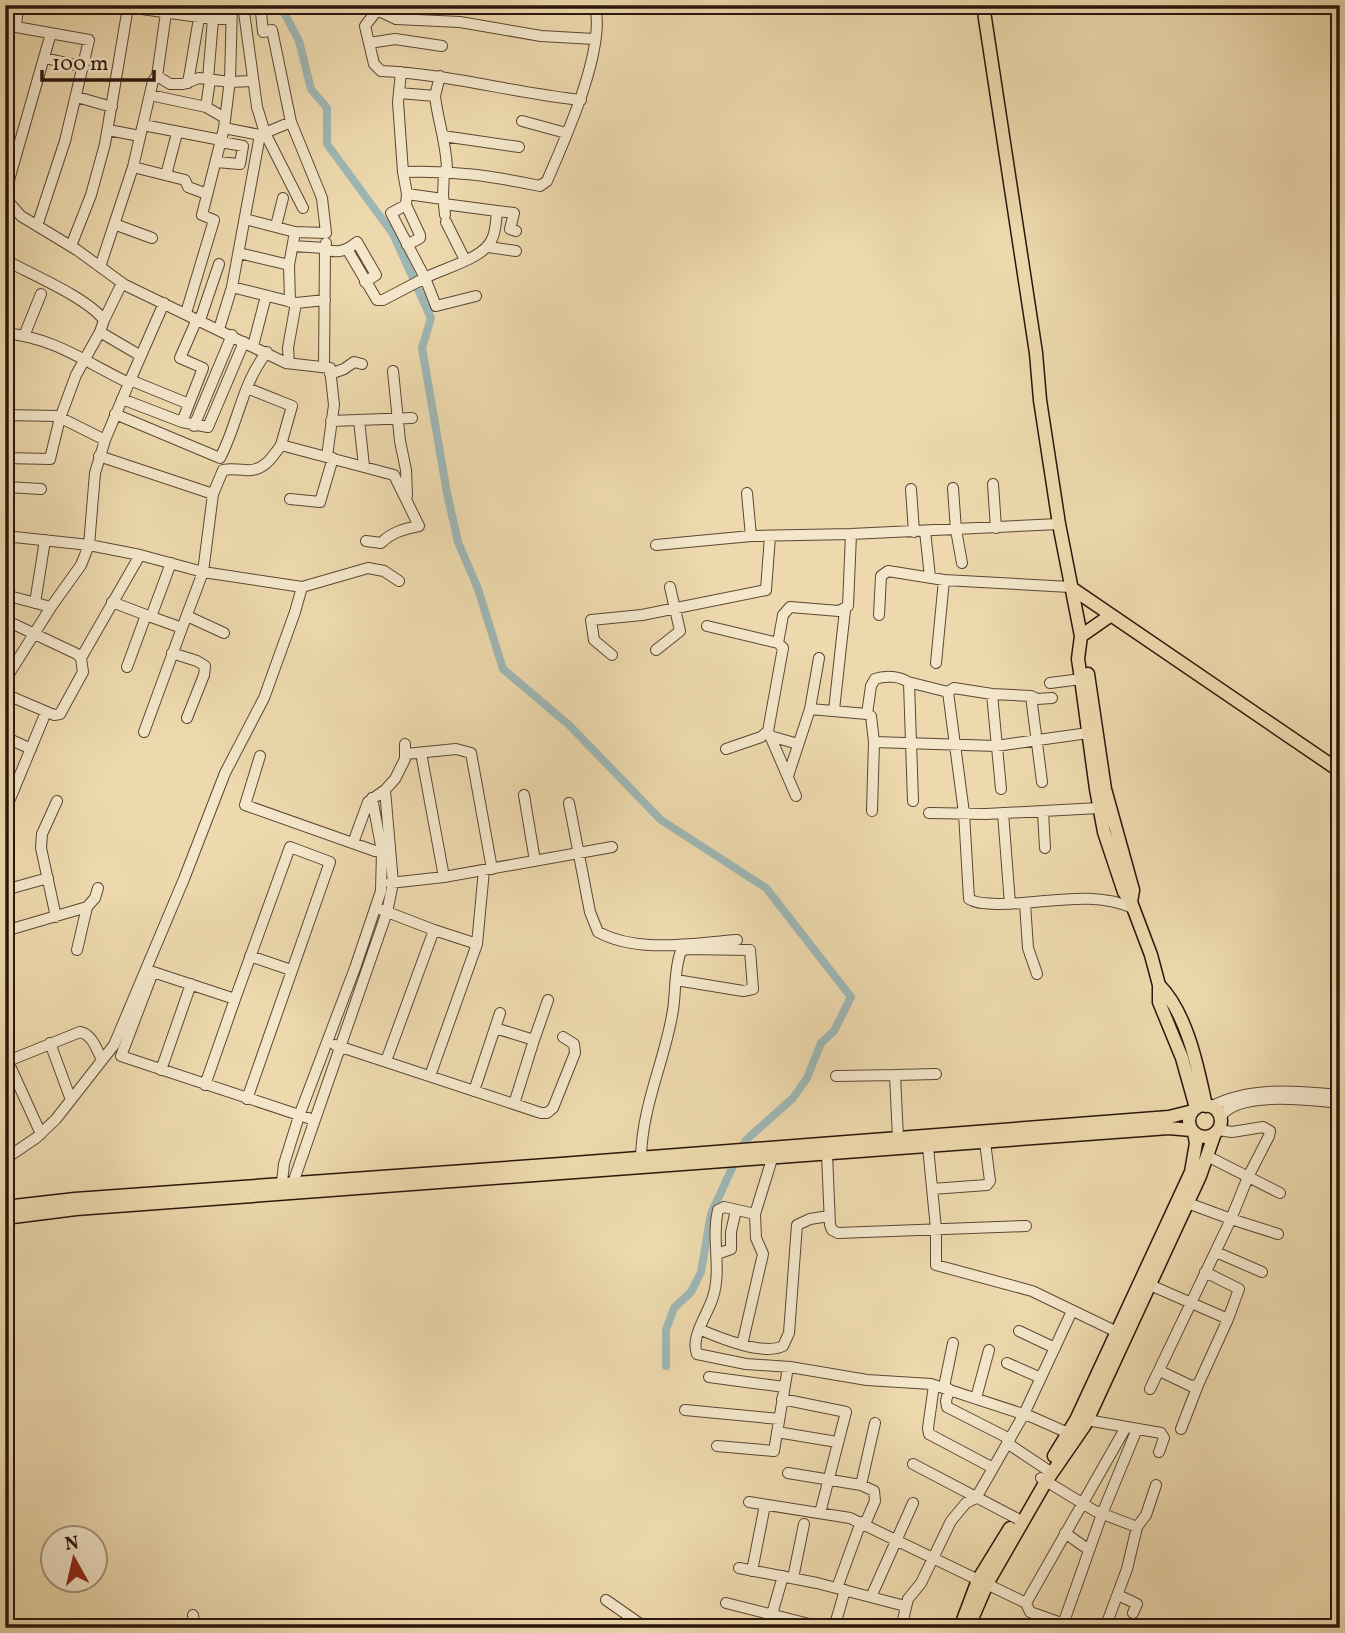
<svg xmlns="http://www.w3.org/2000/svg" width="1345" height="1633" viewBox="0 0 1345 1633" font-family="Vollkorn,serif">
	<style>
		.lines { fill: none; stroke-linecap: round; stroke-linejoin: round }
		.canal { stroke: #9eb7b5; stroke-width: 8 }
		.minor-casing { stroke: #5c4734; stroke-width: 12 }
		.major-casing { stroke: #2b160c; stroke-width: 15 }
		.minor { stroke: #f3e6ca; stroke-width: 10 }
		.major { stroke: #edd9ad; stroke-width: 12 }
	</style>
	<rect width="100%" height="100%" fill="#edd9ad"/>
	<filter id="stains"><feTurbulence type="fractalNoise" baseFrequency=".00286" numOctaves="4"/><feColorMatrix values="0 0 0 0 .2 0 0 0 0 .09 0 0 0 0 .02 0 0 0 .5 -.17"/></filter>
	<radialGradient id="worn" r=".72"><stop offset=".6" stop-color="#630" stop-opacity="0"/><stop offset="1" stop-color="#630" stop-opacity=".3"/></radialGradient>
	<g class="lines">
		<!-- canal -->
		<path class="canal" d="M280,5L299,41L311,89L327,108V144L393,234L431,318L422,348L447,493L458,542L478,589L503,669L569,725L661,820L766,888L851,997L834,1031L821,1043L807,1078L793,1098L747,1139L743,1146
			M666,1366V1330L674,1308L691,1292L701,1272L711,1214L733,1166"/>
		<defs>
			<path id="minor" d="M243,5L257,107L265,133L303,208
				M381,5L365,26L374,64L381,71C449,74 513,93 581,100
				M128,7L213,19H231
				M377,10L396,19L460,22L541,36L594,39
				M5,25L89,40L65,141L37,226
				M16,27L18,5
				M369,43L395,39L442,46
				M45,58L84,67
				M401,72L398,102L403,172
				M157,76L170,84H183L199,78L230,82L252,81
				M208,79L213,19
				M188,83L199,18
				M399,93L435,96L440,76
				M150,95L206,107L225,118
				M435,96C438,122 447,145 447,171
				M77,97L112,107
				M206,107L210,80
				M522,121L566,133
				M143,125L221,140
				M224,128L260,135
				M108,130L140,136
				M443,136L519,147
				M216,162L240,164L243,146L221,142
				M133,167L185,180L188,187L207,194
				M444,171L443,195L445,215
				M166,175L177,133
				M5,194L51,33
				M407,194L443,199
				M5,198L21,216L77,250L125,285L286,363L330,368L334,405L327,456
				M444,204L497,211C496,220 496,231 492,239C484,259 443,268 425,278L391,213L406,205L407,194L403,172C452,170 492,176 540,186L547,181C565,139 606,50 595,5
				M406,205L420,235V238L407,245
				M497,211L514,213L510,229L516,231
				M245,219L295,232L326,233L322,198L291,122
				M446,222L465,260
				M114,224L152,238
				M276,226L283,198
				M71,246L91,195L105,144L128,7L118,5
				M293,246L325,248L326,243
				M488,247L516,251
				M347,249L377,300H383L425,278L436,306L476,296
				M239,253L289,265L295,232
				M289,265L290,302
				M100,267L133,167L153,81L157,76L166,13
				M5,270L9,262C35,276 87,298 104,320L100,332
				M232,287L296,303L325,300
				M186,313L214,220L202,215L224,128L230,80L232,5
				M104,320L122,283
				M200,320L219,264
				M219,329L232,287L260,135L291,122L272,30L263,32L261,12
				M5,333C55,338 85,362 129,383L105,440L57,416L5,415
				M24,336L41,294
				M253,346L266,296
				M5,352L7,333
				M289,363L288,348L296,303
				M324,367L325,248C335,255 348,250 357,242L376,275L365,282
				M393,371L400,441L406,470L407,496
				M330,374L344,369L354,362L362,364
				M130,380L189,404
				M129,383L164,303
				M247,388L292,406L281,445L394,475L419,526C404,529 392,532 381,543L366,541
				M122,399L182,422L208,427L244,342
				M115,414L220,458C238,424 242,383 267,352
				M359,420L364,466
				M331,421L412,418
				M182,422L203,368L180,358L197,319
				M194,426L232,335
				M281,445C272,458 263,472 245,470C237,470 232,468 223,470L213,494L203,572L302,587L368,568L384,571L399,581
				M99,456L213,494
				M5,458L50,459L60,418L76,375L100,332L141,356
				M993,484L996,528
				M7,487L41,489
				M953,488L956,530L962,563
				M911,489L914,532
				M747,493L751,536
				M290,499L320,502L333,458
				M925,531L930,577
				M5,536L89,545L81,565L51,607L5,680
				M656,545L751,536L851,534L1059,524
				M5,548L7,536
				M140,555L203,572L182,628
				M5,595L51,607
				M112,602L146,615L127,667
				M35,603L45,540
				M879,615L881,576L888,571L944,580L1070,587
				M187,616L224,633
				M151,617L171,563
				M5,620L77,654L81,658L83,672L60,714L54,715L5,694
				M707,626L778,643L783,648L768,731L761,737L726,749
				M778,643L783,615L790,607L839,611L848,606L851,534
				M656,650L680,631L670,587
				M172,653L197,661L205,666L204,675L187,718
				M612,655L594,640L591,620L642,615L766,590L770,536
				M81,658L140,555L89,545L95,473L105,440
				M819,658L810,709L867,714L871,716L874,742L996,746L1088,733
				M936,663L944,580
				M908,682L948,692L954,688L992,694L1031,696L1037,699L1052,698
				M1050,683L1081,679
				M948,692L964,813L969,899C977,904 986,903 996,904C1042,905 1090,889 1133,908
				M992,694L1001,789
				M1031,696L1042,782
				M834,710L845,610
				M867,714L871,686L875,679C885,675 901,676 909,683L913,801
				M768,731L796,796
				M144,732L182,628L146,615
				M770,736L798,744
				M5,737L31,749
				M421,753L444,877
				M406,754L456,749L471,753L492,869
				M260,756L245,805L375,851L387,852
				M1334,767L1340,780
				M788,776L810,709
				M524,795L535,861
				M569,803L590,912L598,932C639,954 693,943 737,940
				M5,811L46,712
				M872,811L874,742
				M1043,812L1045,848
				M929,813L986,814L1099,808
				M1003,813L1010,904
				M353,843L368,802L385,790L395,779L405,759V744
				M390,883L444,877L612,847
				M5,890L48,878
				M1025,903L1028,948L1037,974
				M382,910L434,930L386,1061
				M5,913L12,929
				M56,917L41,848L42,834L57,801
				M434,930L477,944L484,870
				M5,931L87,907L95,898L98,888
				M77,950L87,907
				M250,956L291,970
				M235,999L290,847L330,862L247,1099
				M495,1028L534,1040L514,1104
				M534,1040L548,1000
				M50,1043L71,1100
				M335,1045L541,1113H547L553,1108L575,1053L574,1044L563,1037
				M5,1055L41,1134
				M8,1061L80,1032C92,1034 97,1050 102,1060
				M161,1070L191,984
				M895,1075L936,1074
				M430,1076L477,944
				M836,1076L895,1075L898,1138
				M205,1085L235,999L153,972L121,1056L314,1120
				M474,1091L500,1013
				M1210,1107C1251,1086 1295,1091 1340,1095
				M1220,1118C1236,1090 1311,1100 1340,1103
				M1218,1130L1232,1132L1263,1127L1270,1131L1269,1136L1248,1177L1231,1219L1278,1234
				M928,1147L936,1229V1265L1032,1291L1117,1332
				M827,1154L830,1225L832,1230L838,1233L1026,1226
				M1207,1156L1280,1193
				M641,1158C642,1105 665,1061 673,1010C676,991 674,969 681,951L688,949L750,950L753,989L743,991L676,980
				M5,1159L36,1138L56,1119L114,1045L184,879L225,773L264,698L295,612L302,587
				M293,1189V1183L387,912L393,883L385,790
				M932,1189L987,1185L990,1181L985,1142
				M281,1191L284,1164L299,1116L355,968L381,891L382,851L372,798
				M755,1214L724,1207L718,1210C711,1238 722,1269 713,1297C708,1314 690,1337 697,1354L746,1364L790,1367L867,1380L931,1384L1032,1417L1068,1433
				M1216,1252L1262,1272
				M717,1254L731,1249V1232L736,1210
				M1205,1272L1239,1289L1228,1319
				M1150,1285L1228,1319L1198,1385L1191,1386L1160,1371
				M701,1330C720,1338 763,1356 783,1346L789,1333L797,1225L810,1219L829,1216
				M1019,1331L1055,1348
				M742,1345L763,1254L756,1238L755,1214L772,1159
				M1007,1363L1041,1378
				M709,1377L784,1387
				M934,1385L928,1428L929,1434L993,1468
				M944,1387L953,1343
				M949,1389L946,1401L947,1407L1010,1439
				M1150,1389L1231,1219L1182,1201
				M976,1398L989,1350
				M782,1399L846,1412L820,1513
				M685,1410L779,1419
				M1087,1420L1161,1433L1164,1438L1159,1452
				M1181,1429L1198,1385
				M777,1432L837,1442
				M1007,1443L1046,1469
				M717,1446L774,1451L788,1367
				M913,1464L1016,1518
				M788,1473L861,1485L874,1491L875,1501L865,1524
				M1041,1478L1095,1511L1137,1527L1127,1569L1105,1628
				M861,1485L875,1423
				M749,1502L850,1518L1026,1603
				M1137,1527L1146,1515L1156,1485
				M1065,1533L1089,1550
				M739,1568L817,1583L905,1606
				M752,1571L765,1505
				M793,1578L804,1524
				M837,1588L861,1522
				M1118,1595L1137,1604L1133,1613
				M871,1597L913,1503
				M606,1600L646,1628
				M726,1603L825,1628
				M772,1614L783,1576
				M193,1615L195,1628
				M1107,1623L1118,1628
				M1064,1624L1030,1612L1026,1603L1126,1427
				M1062,1627L1102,1514L1137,1429
				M771,1628L775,1614
				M834,1628L845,1590
				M901,1628L908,1599L921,1583L951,1521L966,1503L976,1498L1024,1414L1072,1311
				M1152,1628L1154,1625"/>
			<path id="major" d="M983,5L1036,353L1040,400L1059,524L1081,636L1078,659L1081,679L1096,789L1104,832L1124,892L1131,902L1151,955L1159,985V1002L1182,1058L1196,1108
				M1070,587L1334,767L1340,768
				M1081,636L1111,615
				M1088,674L1105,789L1133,890L1131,902
				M1159,985C1187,1013 1198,1068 1206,1106
				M1189 1121a16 16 0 1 1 32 0a16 16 0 1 1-32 0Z
				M5,1207L75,1199L561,1164L1169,1117L1193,1111
				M5,1218L76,1209L1169,1128L1191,1130
				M1054,1456L1076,1420L1191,1172L1196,1143L1194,1133
				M960,1628L978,1580L1010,1528
				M968,1628L987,1584L1045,1483L1085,1425L1200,1176L1215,1133"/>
		</defs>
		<!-- minor casing -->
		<use href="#minor" class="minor-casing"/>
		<!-- major casing -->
		<use href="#major" class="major-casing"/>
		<!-- minor -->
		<use href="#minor" class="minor"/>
		<!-- major -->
		<use href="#major" class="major"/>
	</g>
	<!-- margin -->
	<rect width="1345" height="1633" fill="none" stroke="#edd9ad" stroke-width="28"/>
	<rect x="7" y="7" width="1331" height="1619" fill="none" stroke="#2b160c" stroke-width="3.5"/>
	<rect x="14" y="14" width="1317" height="1605" fill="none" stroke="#2b160c" stroke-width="2"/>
	<!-- north arrow -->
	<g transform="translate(74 1559) rotate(352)"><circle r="33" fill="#f3e6ca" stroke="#a3937e" stroke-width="2"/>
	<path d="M0-5L12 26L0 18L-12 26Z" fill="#8f2418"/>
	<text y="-10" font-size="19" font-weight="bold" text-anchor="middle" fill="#2b160c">N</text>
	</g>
	<!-- scale -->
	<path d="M42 70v10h112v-10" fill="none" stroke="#2b160c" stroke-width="3.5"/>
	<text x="52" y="70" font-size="21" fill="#2b160c" stroke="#f3e6ca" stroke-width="5" paint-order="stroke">100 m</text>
	<rect width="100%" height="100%" filter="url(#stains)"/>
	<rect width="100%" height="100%" fill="url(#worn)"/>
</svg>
